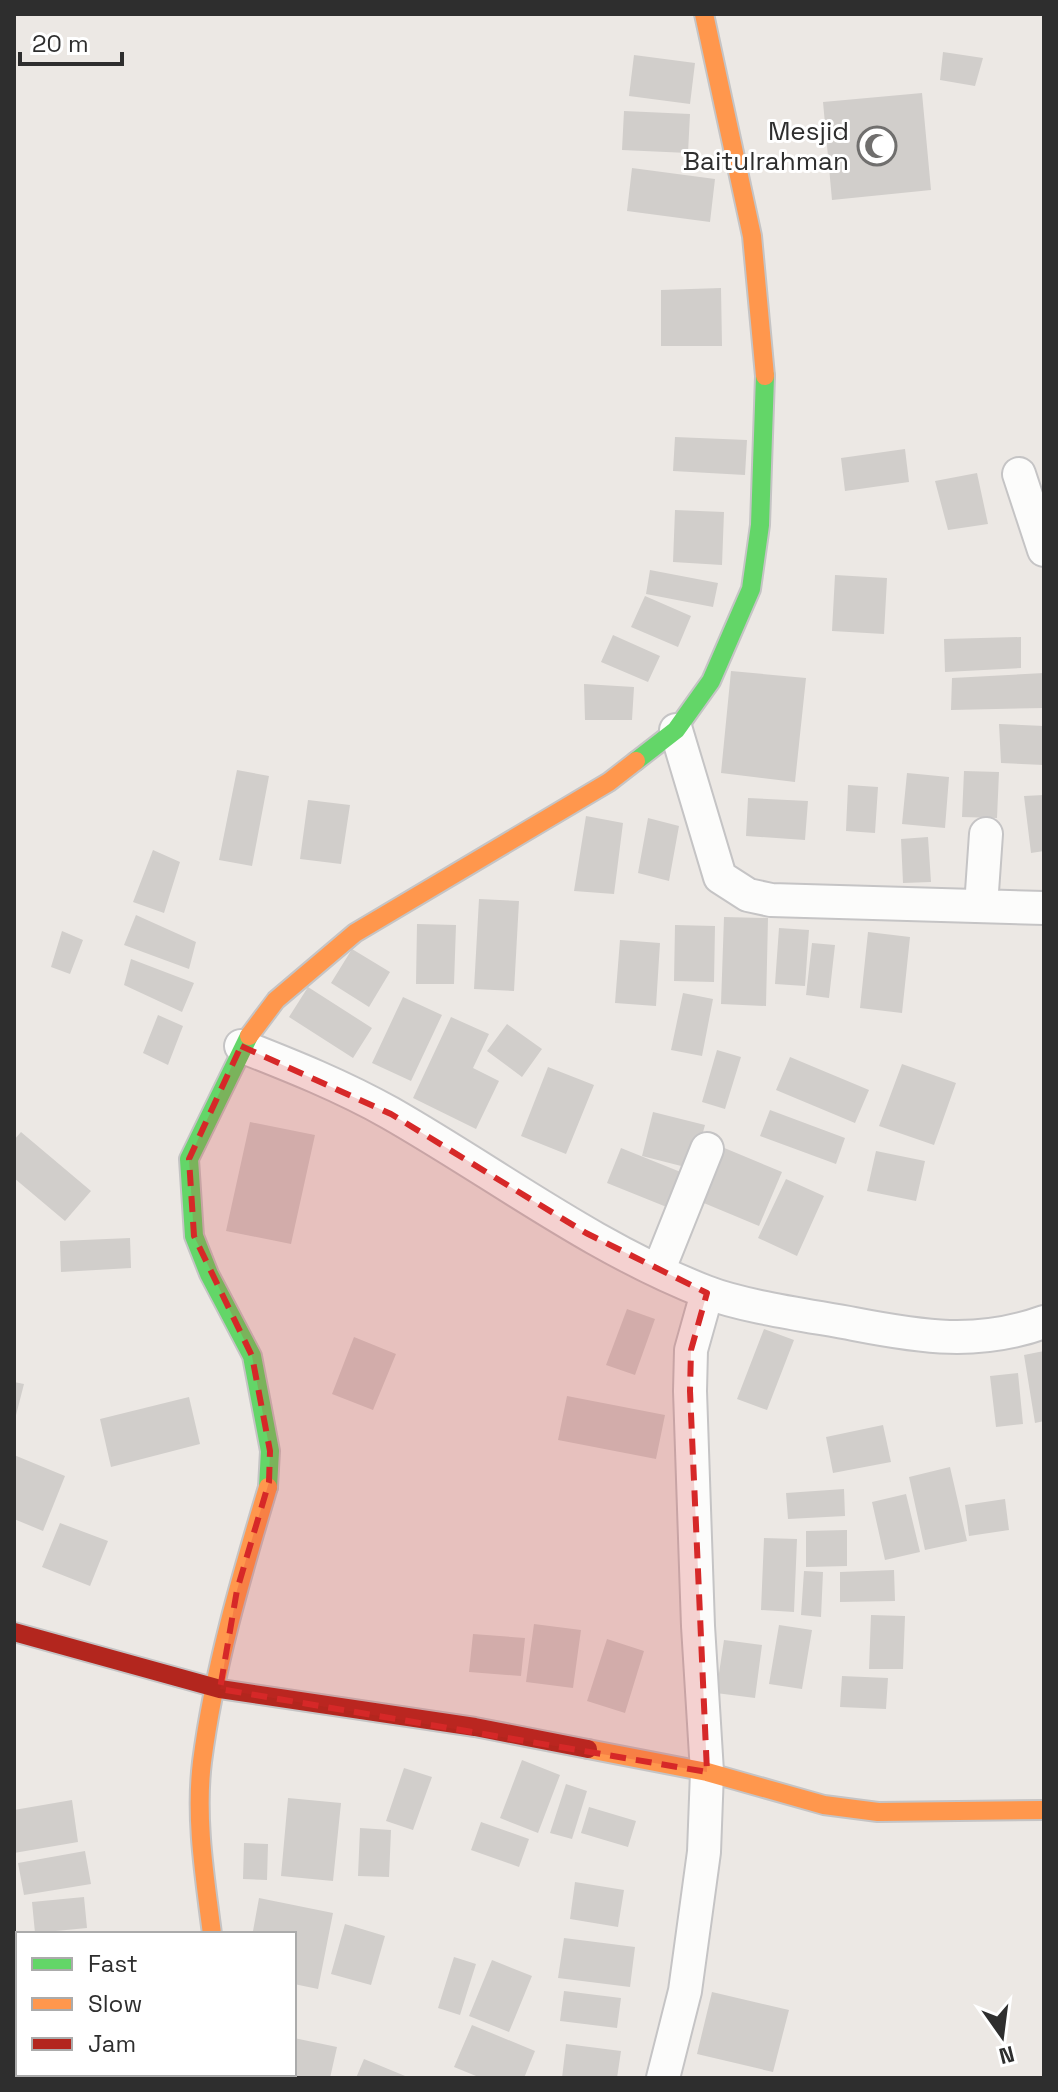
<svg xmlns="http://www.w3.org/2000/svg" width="1058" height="2092" viewBox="0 0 1058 2092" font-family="'Space Grotesk',sans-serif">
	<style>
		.building { fill: #d1cecb }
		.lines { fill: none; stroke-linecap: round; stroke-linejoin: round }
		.street-casing { stroke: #c5c4c5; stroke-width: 36 }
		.fast-casing { stroke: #c5c4c5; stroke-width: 22 }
		.slow-casing { stroke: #c5c4c5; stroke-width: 22 }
		.jam-casing { stroke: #c5c4c5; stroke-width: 22 }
		.street { stroke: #fcfcfb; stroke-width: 32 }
		.fast { stroke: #63d668; stroke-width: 18 }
		.slow { stroke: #ff974d; stroke-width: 18 }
		.jam { stroke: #b3261e; stroke-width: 18 }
		.marked { fill: #d62828; fill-opacity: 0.2; stroke: #d62828; stroke-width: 6; stroke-dasharray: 16 10; stroke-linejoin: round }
		.labels { text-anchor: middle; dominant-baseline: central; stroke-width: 6; stroke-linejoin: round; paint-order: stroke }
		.poi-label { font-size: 26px; fill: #2e2e2e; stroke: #fff; text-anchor: end }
	</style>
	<rect width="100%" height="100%" fill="#ece8e4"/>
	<!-- building -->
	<path class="building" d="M943,52L983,58L975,86L940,80Z
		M634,55L695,63L690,104L629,96Z
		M922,93L931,190L832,200L823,102Z
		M624,111L690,114L688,153L622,150Z
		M632,168L715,179L710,222L627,211Z
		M721,288L722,346H661V290Z
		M675,437L747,440L745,475L673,471Z
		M905,449L909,482L845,491L841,458Z
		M977,473L988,524L948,530L935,481Z
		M675,510L724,512L722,565L673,562Z
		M650,570L718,583L713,607L646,594Z
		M835,575L887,578L884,634L832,631Z
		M645,596L691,616L678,647L631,627Z
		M613,635L660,656L648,682L601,662Z
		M1021,637V668L945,672L944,639Z
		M731,671L806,678L795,782L721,773Z
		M1044,673V708L951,710L952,678Z
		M584,684L634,687L632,720H585Z
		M999,724L1044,726V765L1001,763Z
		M237,770L269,776L252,866L219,860Z
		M964,771L999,772L997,818L962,817Z
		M907,773L949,777L945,828L902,824Z
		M848,785L878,787L875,833L846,831Z
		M1044,795V851L1031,853L1024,796Z
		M748,798L808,801L805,840L746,836Z
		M308,800L350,805L341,864L300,859Z
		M586,816L623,823L614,894L574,891Z
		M648,818L679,826L669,881L638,873Z
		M928,837L931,882L903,883L901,839Z
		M153,850L180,862L164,913L133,902Z
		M479,899L519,901L514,991L474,989Z
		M136,915L196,942L189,969L124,945Z
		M724,917L768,918L766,1006L721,1004Z
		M417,924L456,925L454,984H416Z
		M675,925L715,926L714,982L674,981Z
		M779,928L809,930L805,986L775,984Z
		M62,931L83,940L70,974L51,967Z
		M868,932L910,937L902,1013L860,1008Z
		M620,940L660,943L656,1006L615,1003Z
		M812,943L835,945L829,998L806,995Z
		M352,949L390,972L369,1007L331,983Z
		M131,959L194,983L182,1012L124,985Z
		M308,987L372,1028L353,1058L289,1017Z
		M683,993L713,999L702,1056L671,1050Z
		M403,997L442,1015L411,1081L372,1063Z
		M158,1015L183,1026L168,1065L143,1053Z
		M451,1017L489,1034L473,1068L499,1081L476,1129L413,1098Z
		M507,1024L542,1049L522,1077L487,1051Z
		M717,1050L741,1057L725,1109L702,1102Z
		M790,1057L869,1090L855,1123L776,1090Z
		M902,1064L956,1083L934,1145L879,1126Z
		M548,1067L594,1085L566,1154L521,1136Z
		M770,1110L845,1138L836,1164L760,1136Z
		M653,1112L705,1125L693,1169L642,1156Z
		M250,1122L315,1135L291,1244L226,1231Z
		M21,1132L91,1191L65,1221L14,1178V1140Z
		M722,1147L782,1172L759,1226L699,1201Z
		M621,1148L688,1175L674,1210L607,1183Z
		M876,1151L925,1161L916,1201L867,1191Z
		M786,1179L824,1196L797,1256L758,1238Z
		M130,1238L131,1268L61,1272L60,1241Z
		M627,1309L655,1319L635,1375L606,1365Z
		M764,1329L794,1340L767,1410L737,1399Z
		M354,1337L396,1354L373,1410L332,1394Z
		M1044,1351V1421L1035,1423L1024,1355Z
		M1018,1373L1023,1424L996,1427L990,1376Z
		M14,1382L24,1384L15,1419H14Z
		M567,1396L665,1415L656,1459L558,1440Z
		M189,1397L200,1444L111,1467L100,1419Z
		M883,1425L891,1462L833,1473L826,1437Z
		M14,1455L65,1476L43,1531L14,1519Z
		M950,1467L967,1541L925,1550L909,1477Z
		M844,1489L845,1516L788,1519L786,1493Z
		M906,1494L920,1552L885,1560L872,1502Z
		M1005,1499L1009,1530L969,1536L965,1505Z
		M60,1523L108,1541L90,1586L42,1567Z
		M847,1530V1566L806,1567V1531Z
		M764,1538L797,1539L794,1612L761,1610Z
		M894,1570L895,1601L840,1602V1572Z
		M804,1571L823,1572L821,1617L801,1615Z
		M871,1615L905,1616L903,1669H869Z
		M534,1624L581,1630L573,1688L526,1682Z
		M779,1625L812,1630L802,1689L769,1684Z
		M473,1634L525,1638L521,1676L469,1672Z
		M607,1639L644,1651L625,1713L587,1701Z
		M724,1640L762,1645L755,1698L716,1693Z
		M842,1676L888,1678L886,1709L840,1707Z
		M522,1760L560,1775L538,1833L500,1818Z
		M404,1768L432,1777L413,1830L386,1821Z
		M566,1784L587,1791L572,1839L550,1833Z
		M288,1798L341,1803L333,1881L281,1876Z
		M72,1800L78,1842L14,1853V1810Z
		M589,1807L636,1821L628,1847L581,1833Z
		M481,1822L529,1839L519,1867L471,1850Z
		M360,1828L391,1830L389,1877L358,1876Z
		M244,1843L268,1844L267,1880L243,1879Z
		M85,1851L91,1884L24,1895L18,1863Z
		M575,1882L624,1890L618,1927L570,1919Z
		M84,1897L87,1928L35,1933L32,1902Z
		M259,1898L333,1913L318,1989L294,1984V1934L253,1931Z
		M345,1924L385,1936L371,1985L331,1974Z
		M564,1938L635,1947L630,1987L558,1978Z
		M454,1957L476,1964L460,2015L438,2008Z
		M492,1960L532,1976L509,2032L469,2016Z
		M564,1991L621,1998L617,2028L560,2021Z
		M712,1992L789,2010L773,2072L697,2054Z
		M472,2025L535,2051L524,2078H481L454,2067Z
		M294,2038L337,2047L330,2078H268L269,2074H294Z
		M566,2044L621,2051L617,2078H562Z
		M364,2059L410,2078H356Z
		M61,2074H156V2078H61Z"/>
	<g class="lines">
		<defs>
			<path id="street" d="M1019,474L1044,550
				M676,730L720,877L748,895L771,900L1044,908
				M981,906L986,834
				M241,1046C292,1066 342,1086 390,1113C495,1173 593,1248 706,1292C744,1307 812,1316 854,1324C921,1337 978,1346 1044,1322
				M659,1269L707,1149
				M243,2074V2078
				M663,2078L685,1991L704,1852L707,1772L698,1626L690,1391L691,1350L707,1293"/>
			<path id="fast" d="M636,761L676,730L711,681L751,589L760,525L765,376
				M249,1036L189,1159L194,1236L209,1274L252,1356L270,1451L268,1487"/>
			<path id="slow" d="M704,14L752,236L765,376
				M249,1036L276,1000L355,933L609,782L636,761
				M588,1749L707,1772L824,1805L878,1812L1044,1810
				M212,1934C205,1878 195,1819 202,1762C214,1669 241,1577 268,1487"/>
			<path id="jam" d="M14,1632L220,1689L475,1727L588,1749"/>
		</defs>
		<!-- street casing -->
		<use href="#street" class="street-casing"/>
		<!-- fast casing -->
		<use href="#fast" class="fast-casing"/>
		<!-- slow casing -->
		<use href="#slow" class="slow-casing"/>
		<!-- jam casing -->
		<use href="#jam" class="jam-casing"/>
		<!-- street -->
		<use href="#street" class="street"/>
		<!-- fast -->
		<use href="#fast" class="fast"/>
		<!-- slow -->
		<use href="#slow" class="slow"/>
		<!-- jam -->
		<use href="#jam" class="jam"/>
	</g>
	<!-- marked area -->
	<path class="marked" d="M241,1046L391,1114L586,1233L707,1293L691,1350L690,1391L707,1772L220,1689L237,1590L269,1482L270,1451L252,1356L194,1236L189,1159Z"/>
	<!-- icons -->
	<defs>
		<symbol id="mosque-ring" viewBox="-11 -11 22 22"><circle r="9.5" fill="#fff" stroke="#706f6e" stroke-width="1.5"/><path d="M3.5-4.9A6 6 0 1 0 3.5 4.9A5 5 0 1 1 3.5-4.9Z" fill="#706f6e"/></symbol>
	</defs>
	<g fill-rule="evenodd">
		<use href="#mosque-ring" x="855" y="124" width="44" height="44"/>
	</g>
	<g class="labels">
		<!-- poi labels -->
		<g class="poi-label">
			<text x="849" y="131">Mesjid<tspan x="849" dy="30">Baitulrahman</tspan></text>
		</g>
	</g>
	<!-- border -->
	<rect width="1058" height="2092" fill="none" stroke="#2e2e2e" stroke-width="32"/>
	<!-- legend -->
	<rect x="16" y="1932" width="280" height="144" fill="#ffffff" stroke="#ababab" stroke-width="2"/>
	<rect x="32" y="1958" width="40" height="12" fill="#63d668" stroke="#ababab" stroke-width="2"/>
	<text x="88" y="1972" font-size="24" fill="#2e2e2e">Fast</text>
	<rect x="32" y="1998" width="40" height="12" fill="#ff974d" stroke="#ababab" stroke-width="2"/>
	<text x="88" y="2012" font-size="24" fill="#2e2e2e">Slow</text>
	<rect x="32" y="2038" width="40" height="12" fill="#b3261e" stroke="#ababab" stroke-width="2"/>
	<text x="88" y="2052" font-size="24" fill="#2e2e2e">Jam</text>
	<!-- north arrow -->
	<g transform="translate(1002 2036) rotate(166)" stroke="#ffffff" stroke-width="6" paint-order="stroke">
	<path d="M0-6L14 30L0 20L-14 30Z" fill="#2e2e2e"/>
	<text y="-12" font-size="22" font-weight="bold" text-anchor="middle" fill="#2e2e2e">N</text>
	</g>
	<!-- scale -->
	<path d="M20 52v12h102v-12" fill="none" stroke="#2e2e2e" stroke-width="4"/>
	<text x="32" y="52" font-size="24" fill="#2e2e2e" stroke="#ffffff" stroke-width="6" paint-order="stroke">20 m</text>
</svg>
